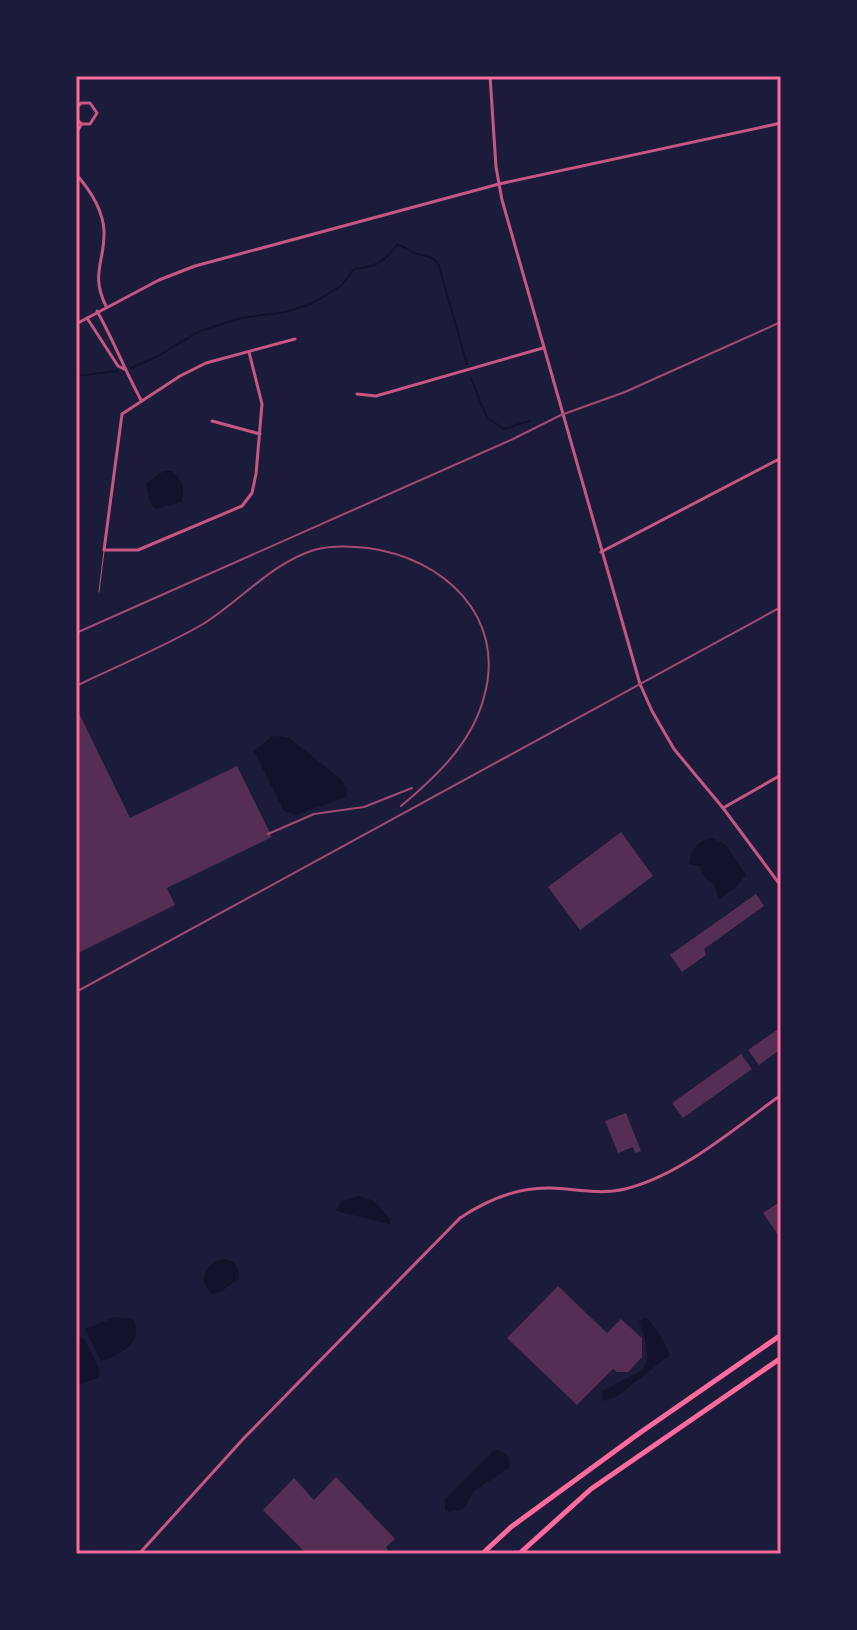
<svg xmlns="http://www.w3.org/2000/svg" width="857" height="1630" viewBox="0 0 857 1630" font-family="Jost,sans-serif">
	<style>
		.water { fill: #12122b }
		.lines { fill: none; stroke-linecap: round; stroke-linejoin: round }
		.stream { stroke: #12122b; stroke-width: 2 }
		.building { fill: #542f53 }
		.service { stroke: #c65784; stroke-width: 1 }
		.minor { stroke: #c65784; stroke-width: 3 }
		.tertiary { stroke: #c65784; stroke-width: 3 }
		.motorway { stroke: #ff6b9d; stroke-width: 5 }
		.rail { stroke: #a44b75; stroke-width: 2 }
		.neatline { fill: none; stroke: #ff6b9d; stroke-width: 3 }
	</style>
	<rect width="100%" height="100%" fill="#1b1b3a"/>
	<!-- water -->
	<path class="water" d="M164,471H172C183,482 186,487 181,502L155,509L150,503L146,483Z
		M279,736L289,738L341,779L347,789L346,797L296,815L284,811L254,751L271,737Z
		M712,838L726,845L746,875L736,887L719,899L714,884L706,879L699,866L689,864C691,851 697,840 712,838Z
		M359,1196L374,1201L390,1219V1224L336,1211L341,1201Z
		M225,1259C236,1261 239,1269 239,1279L220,1292L211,1294L203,1281C206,1268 212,1261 225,1259Z
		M116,1317L133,1319C145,1342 121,1355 101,1361L85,1329Z
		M644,1318L648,1319L661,1337L670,1355L616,1397L602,1401V1391L643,1370C652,1353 644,1337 639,1321Z
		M79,1336L85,1340L100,1371L98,1378L77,1385L76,1337Z
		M498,1450L509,1457L510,1467L474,1491L463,1509L450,1512L445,1510V1499L493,1451Z"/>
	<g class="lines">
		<!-- stream -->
		<path class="stream" d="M131,368L156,357L200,331L241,318L285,312L311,304L341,286L354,269C376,267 384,262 397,245C406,246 407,250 414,253C425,257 429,254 438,263L467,364
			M76,376L117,371
			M471,378L487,418L504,429L529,421"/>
	</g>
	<!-- building -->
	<path class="building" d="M76,707L130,818L237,766L272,837L167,888L175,905L76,954Z
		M621,832L653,876L580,930L548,887Z
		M756,894L764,906L704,949L706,955L682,972L670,955Z
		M781,1027V1049L759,1065L748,1050Z
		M741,1054L752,1069L683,1118L672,1103Z
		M626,1113L641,1151L635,1153L633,1147L618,1153L605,1121Z
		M781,1201V1239L763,1213Z
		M558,1286L607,1333L621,1319L642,1338V1357L628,1372H617L613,1369L577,1405L507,1338Z
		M336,1477L395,1539L386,1547L388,1550L384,1554H307L263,1510L294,1478L314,1500Z"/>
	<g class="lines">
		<!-- service -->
		<path class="service" d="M99,592L104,551"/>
		<!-- minor -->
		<path class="minor" d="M76,109L81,103H90L97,113L90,124H82L76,119
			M76,133L82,124
			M76,174C90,190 103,209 104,231C105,262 90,274 106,306
			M499,184L781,123
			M97,311C114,341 125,371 141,400
			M87,318L118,366L124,369
			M249,352L262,404L256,474L252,493L242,506L138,550H104L122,414L180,376L206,363L295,339
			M357,394L376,396L543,348
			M212,421L260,434
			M723,808L781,775"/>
		<!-- tertiary -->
		<path class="tertiary" d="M490,76L496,167L502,200L640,684L652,711L674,749L723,808L781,886
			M76,324L159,280L195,266L499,184
			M601,552L781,458
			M139,1554L244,1438L460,1218C487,1200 518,1187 551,1188C576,1189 600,1195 625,1189C680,1176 735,1128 781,1095"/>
		<!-- motorway -->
		<path class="motorway" d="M482,1554L511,1527L641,1432L781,1335
			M519,1554L591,1489L781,1358"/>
		<!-- rail -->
		<path class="rail" d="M76,633L513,439L561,415L625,392L781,322
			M78,685C119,665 164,647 203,624C240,601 272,563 314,550C331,545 350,546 368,548C443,558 507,616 484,697C472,743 436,777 401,806
			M268,834L314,814L364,807L412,788
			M76,992L781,607"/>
	</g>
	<!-- border -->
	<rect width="857" height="1630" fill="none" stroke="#1b1b3a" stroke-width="156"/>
	<rect x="78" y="78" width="701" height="1474" class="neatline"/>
</svg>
